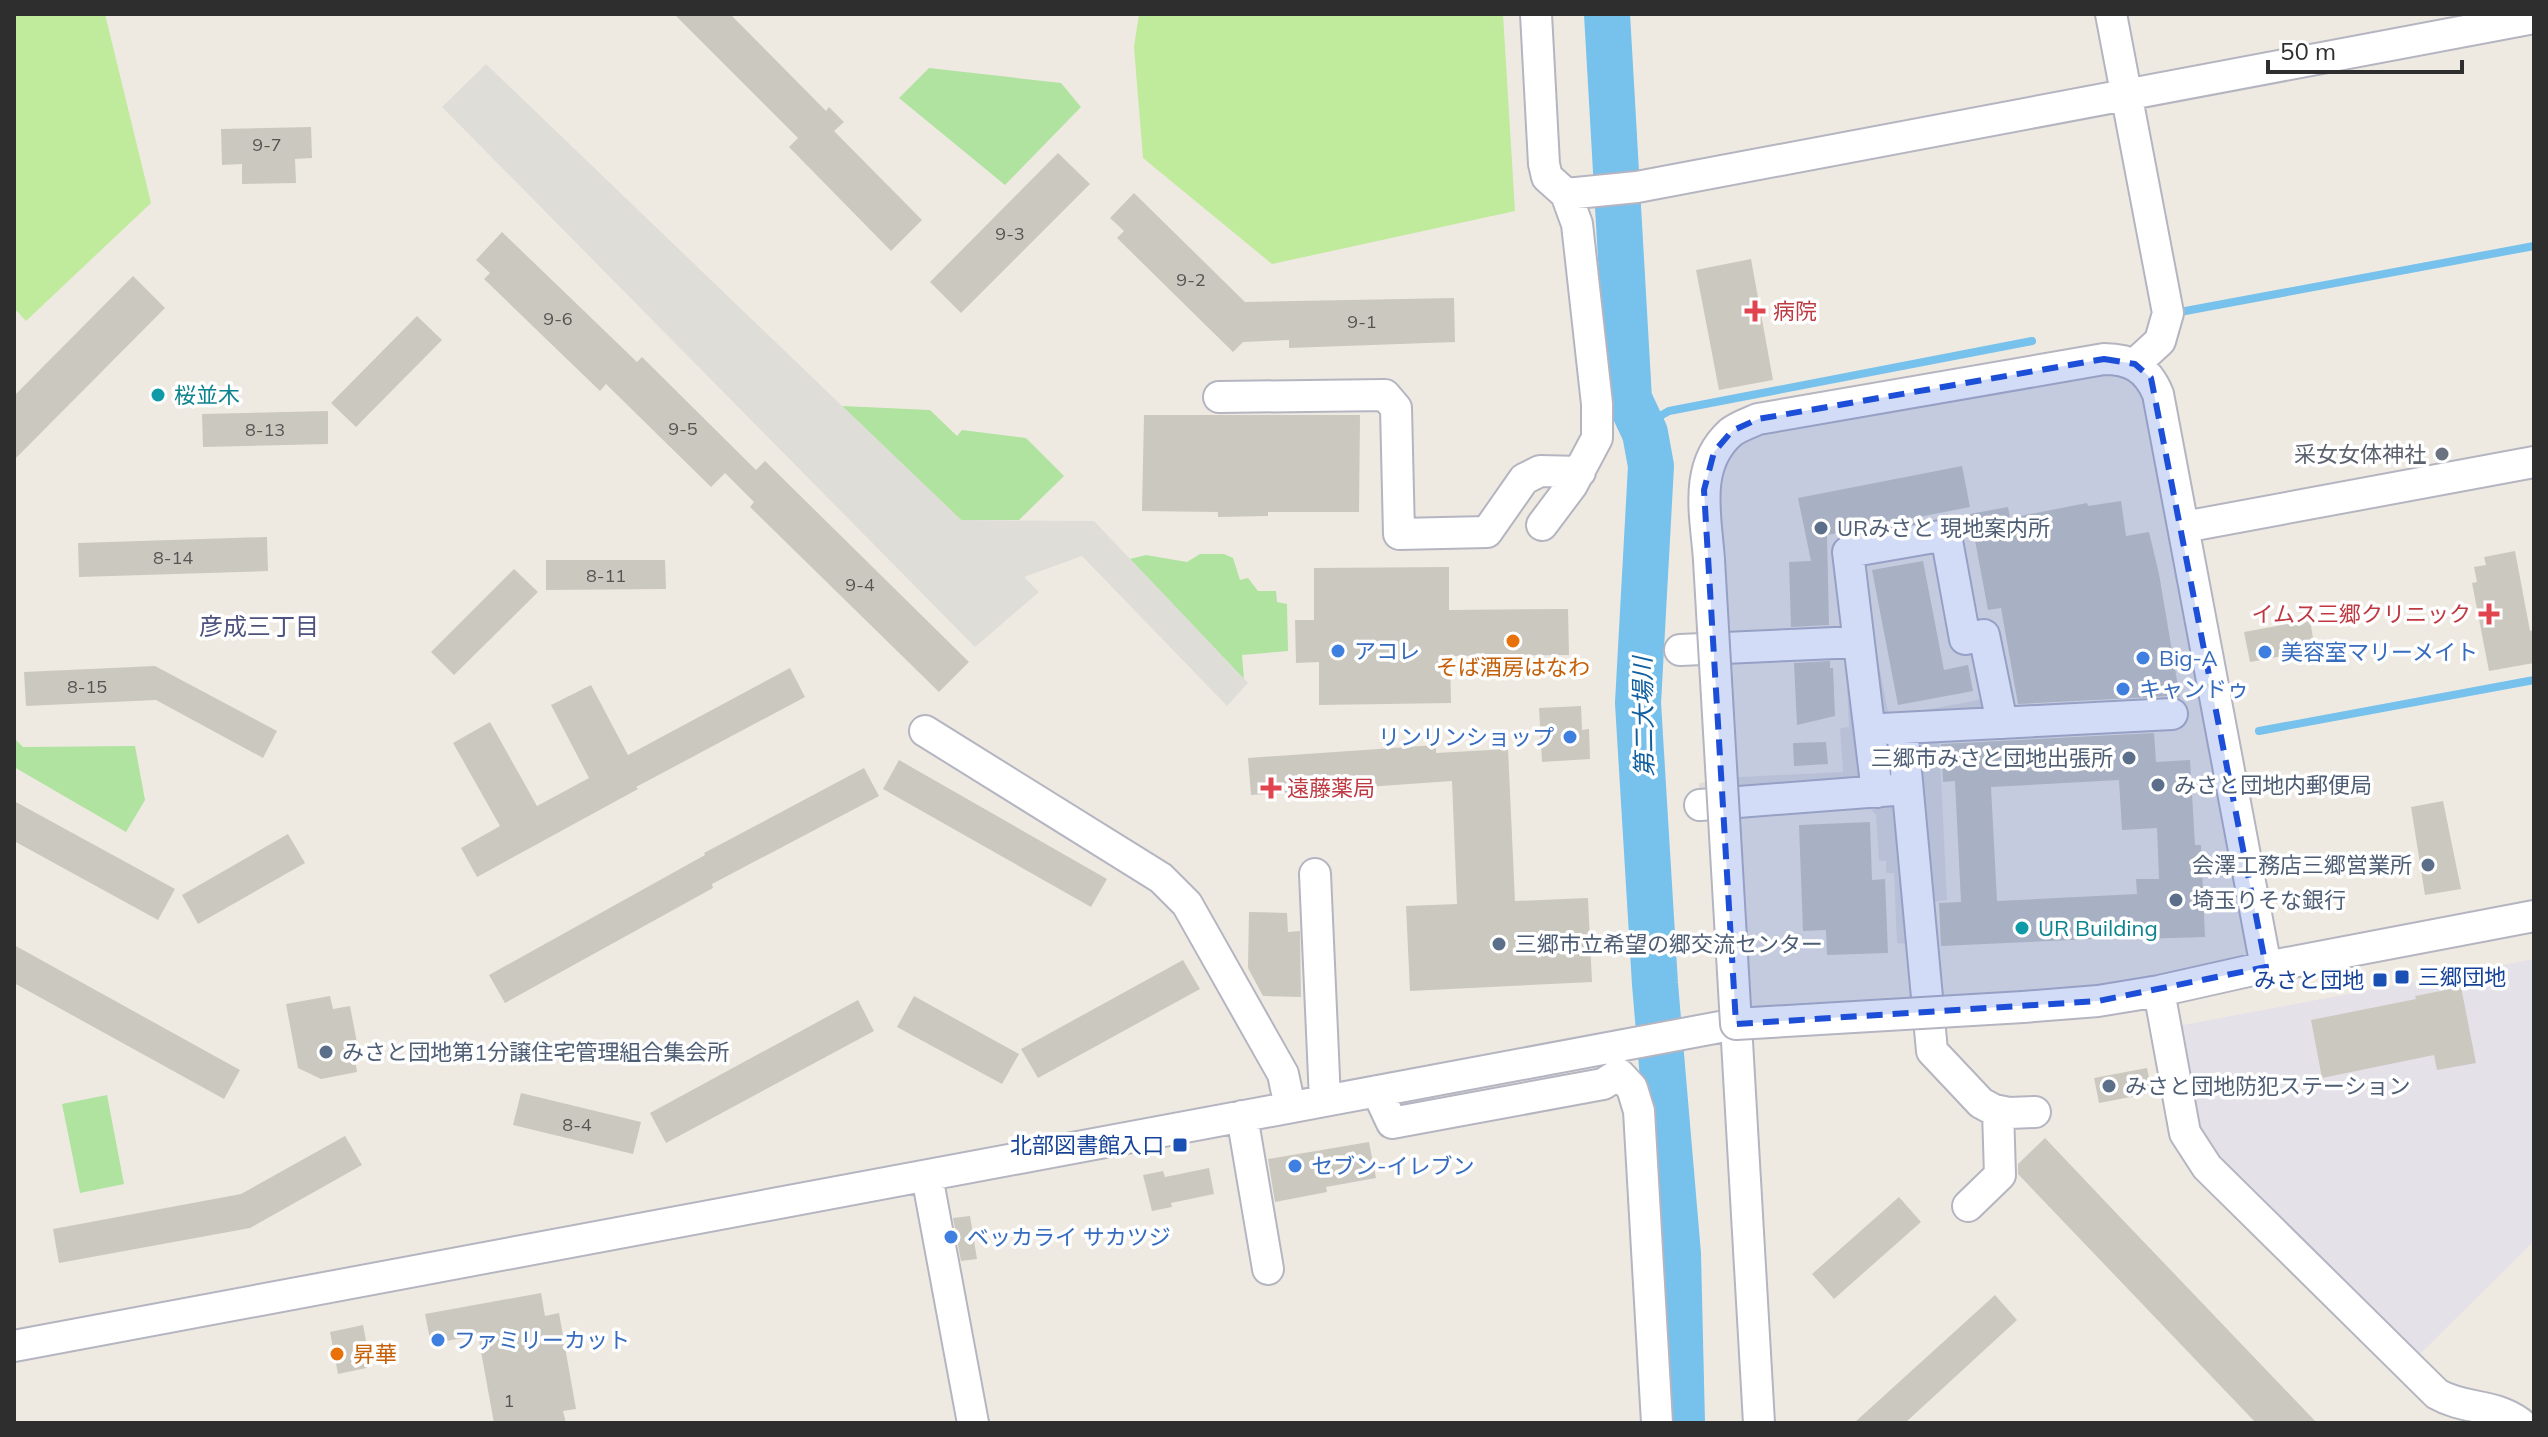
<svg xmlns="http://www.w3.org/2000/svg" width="2548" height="1437" viewBox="0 0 2548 1437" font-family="Mulish,'Noto Sans JP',sans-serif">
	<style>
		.industrial { fill: #e4e1e8 }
		.green { fill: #afe39f }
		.pitch { fill: #c0ea9c }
		.plaza { fill: #dfddd8 }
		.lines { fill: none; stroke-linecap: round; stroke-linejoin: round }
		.stream { stroke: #77c1ed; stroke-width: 8 }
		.river { stroke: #77c1ed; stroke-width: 46 }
		.building { fill: #cbc8bf; fill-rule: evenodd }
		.minor-casing { stroke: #b4b5c1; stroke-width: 34 }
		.minor { stroke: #fff; stroke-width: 30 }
		.minor-bridge-casing { stroke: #b4b5c1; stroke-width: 34; stroke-linecap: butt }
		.minor-bridge { stroke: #fff; stroke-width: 30 }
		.marked { fill: #1d4ed8; fill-opacity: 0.2; stroke: #1d4ed8; stroke-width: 6; stroke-dasharray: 16 10; stroke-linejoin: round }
		.health-dot { fill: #e0444e; stroke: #fff; stroke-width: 3 }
		.culture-dot { fill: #0f9aa8; stroke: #fff; stroke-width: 3 }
		.worship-dot { fill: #6b7280; stroke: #fff; stroke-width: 3 }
		.service-dot { fill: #5c6f8a; stroke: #fff; stroke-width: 3 }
		.food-dot { fill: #e8710a; stroke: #fff; stroke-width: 3 }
		.shop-dot { fill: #3f7fe0; stroke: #fff; stroke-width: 3 }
		.transit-dot { fill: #1a4fb4; stroke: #fff; stroke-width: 3 }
		.labels { text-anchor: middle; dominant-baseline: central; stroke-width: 7; stroke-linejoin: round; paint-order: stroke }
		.number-label { font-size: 18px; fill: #555452 }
		.health-label { font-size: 22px; fill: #be3a42; stroke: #fff; text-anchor: start }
		.culture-label { font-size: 22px; fill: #0d838f; stroke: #fff; text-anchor: start }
		.worship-label { font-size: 22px; fill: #5b616d; stroke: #fff; text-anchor: end }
		.service-label { font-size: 22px; fill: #4e5e75; stroke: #fff; text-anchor: start }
		.shop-label { font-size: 22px; fill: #366cbe; stroke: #fff; text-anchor: start }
		.food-label { font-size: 22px; fill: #c56008; stroke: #fff }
		.transit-label { font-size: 22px; fill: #164399; stroke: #fff; text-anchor: end }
		.neighbourhood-label { font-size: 24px; fill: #4e527f; stroke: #fff }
		.water-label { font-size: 24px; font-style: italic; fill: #105fa0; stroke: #fff }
	</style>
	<rect width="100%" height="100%" fill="#efeae1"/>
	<!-- industrial -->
	<path class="industrial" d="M2534,959V1241L2416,1358L2208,1145L2199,1133L2178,1026Z"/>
	<!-- green -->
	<path class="green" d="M929,68L1061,83L1081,107L1005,185L899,98Z
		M842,406L930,410L957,436L962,430L1026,438L1064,476L1019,520H961Z
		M1200,554H1224L1233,558L1240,580L1248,578L1258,591H1276L1277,602L1287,604L1288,651L1242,655L1244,679L1130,559L1146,555L1187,562Z
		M14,738L23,747L135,746L145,800L126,832L14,767Z
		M107,1095L124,1184L80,1193L62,1104Z"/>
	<!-- pitch -->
	<path class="pitch" d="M14,14H105L151,203L26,321L14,308Z
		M1139,14H1503L1515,211L1272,264L1143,158L1134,47Z"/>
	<!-- plaza -->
	<path class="plaza" d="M486,64L961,520L1094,521L1248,683L1227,706L1082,556L1024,577L1039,592L975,647L442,107Z
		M1862,576L1889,717L2004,695L2011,730L1939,735L1947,900L1934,902L1935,945H1938L1945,1042L1916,1043L1906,944L1897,943L1894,873H1886V861H1879L1876,815L1869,807L1700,817L1699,783L1739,777L1843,772L1840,728L1849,727L1842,580Z"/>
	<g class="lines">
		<!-- stream -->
		<path class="stream" d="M2180,312L2534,246
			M1642,426L1669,411L2032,341
			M2259,731L2534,680"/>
		<!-- river -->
		<path class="river" d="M1607,14L1629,399L1645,433L1651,466L1638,703L1655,984L1678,1254L1682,1423"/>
	</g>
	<!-- building -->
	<path class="building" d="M674,14H730L826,111L829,107L844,122L834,131L922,220L891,251L789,147L798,138Z
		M311,127L312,158L295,159L296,183L242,184V164L222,165L221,129Z
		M1058,153L1090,184L961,313L930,282Z
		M1134,193L1245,302L1454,298L1455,342L1289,348V340L1243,342L1233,352L1117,238L1124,231L1110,218Z
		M502,232L637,362L642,357L756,470L765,461L969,662L939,692L750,507L754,502L725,473L711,487L606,384L600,391L484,279L490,273L476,260Z
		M1751,259L1773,380L1719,390L1696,270Z
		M133,276L165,308L14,460V396Z
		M417,316L442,340L356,427L331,403Z
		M328,411V444L203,447L202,414Z
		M1144,415H1360L1359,512H1268V516L1218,517V512L1142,511Z
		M1962,466L1970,507L1827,535L1829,625L1791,627L1789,562L1811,561L1798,498Z
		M2121,501L2126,536L2149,532L2159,574L2180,698L2171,696L2018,704L2001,608L1988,610L1970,514L2008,507L2010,518L2087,503L2088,506Z
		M267,537L268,571L79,577L78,543Z
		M2515,551L2530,631L2534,630V663L2489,671L2472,583L2477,582L2474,567L2486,565L2484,557Z
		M546,560H665L666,589L546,590Z
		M1923,561L1944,670L1968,665L1973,691L1898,705L1872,570Z
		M1449,567V610L1568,609L1569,655L1450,656L1451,703L1319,705V662L1296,663L1295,620H1314V568Z
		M514,569L538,592L454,675L431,652Z
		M2310,620L2315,650L2250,662L2244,632Z
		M1830,661V668H1833L1835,716L1797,725L1794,663Z
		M155,666L277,731L263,758L156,700L26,706L24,672Z
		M790,668L805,697L636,787L638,789L477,877L461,848L500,826L453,743L490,722L537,806L589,778L551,705L591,685L628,755Z
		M1581,706L1582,730L1589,729L1590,759L1542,762L1539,708Z
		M2154,733L2156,762L2190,760L2195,845H2201L2205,937L2139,939V937L1941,946L1939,903L1961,902L1955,781L1943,782L1941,744ZM2119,780L2122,830L2157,828L2159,879H2136L2137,894L1997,901L1991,787Z
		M1826,742L1828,764L1794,766L1793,743Z
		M1436,745V753L1508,749L1515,901L1588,898L1592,982L1410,991L1406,906L1457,904L1452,781L1251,795L1248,758Z
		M899,760L1107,879L1091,907L883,789Z
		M864,768L879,796L712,884L713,888L505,1003L489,975L705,855L704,853Z
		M14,801L175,889L158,920L14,841Z
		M2443,801L2461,889L2425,895L2411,807Z
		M1870,822L1872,880L1885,879L1888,953L1827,955L1826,930L1803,931L1799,825Z
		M288,834L305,863L198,924L182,895Z
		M1249,912L1287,913L1288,932L1300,931L1301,997L1263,996L1248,968Z
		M14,945L240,1070L224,1099L14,983Z
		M1183,960L1200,989L1038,1078L1021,1049Z
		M2461,987L2476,1063L2437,1070L2434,1055L2322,1078L2311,1020L2416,999L2415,996Z
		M330,996L333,1009L350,1006L358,1048L353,1049L357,1072L321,1079L298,1068L286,1004Z
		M914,996L1019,1054L1002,1084L897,1027Z
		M858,1000L874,1031L666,1143L650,1113Z
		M2147,1068L2152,1093L2099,1103L2094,1078Z
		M521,1093L641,1122L633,1154L513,1125Z
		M345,1136L362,1165L250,1228L59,1263L53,1229L241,1194Z
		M2045,1138L2119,1216L2317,1423H2256L2018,1174V1164Z
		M1369,1142L1376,1178L1326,1187L1327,1192L1275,1202L1268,1159Z
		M1209,1168L1214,1194L1171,1203L1172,1207L1152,1211L1143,1175L1163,1171L1165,1177Z
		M1899,1197L1921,1222L1834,1299L1812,1274Z
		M970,1216L977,1259L961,1261L953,1218Z
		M541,1293L545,1316L559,1313L576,1409L563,1411L566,1423H494L478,1335L431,1344L425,1314Z
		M1995,1295L2017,1320L1905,1423H1854Z
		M363,1325L371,1367L338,1374L330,1332Z"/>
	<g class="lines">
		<defs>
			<path id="minor" d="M1536,14L1544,164L1547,177L1566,194L1577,224L1597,404V438L1572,485L1542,525
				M2111,14L2168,313L2160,341L2135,364
				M1566,194L1637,187L2534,18
				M1219,397L1385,395L1396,408L1399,534L1487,532L1524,479L1540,471L1580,472
				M2184,527L2534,462
				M1709,560C1706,516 1693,467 1730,433C1737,427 1749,423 1758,419L2104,359C2131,359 2147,368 2158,394L2266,967
				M1680,650L1858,642
				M1902,728L1932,1051L1981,1103L1994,1110L2009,1113L2035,1112
				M1882,729L2172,714
				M925,731L1161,878L1187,904L1283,1074L1290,1107
				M1877,792L1848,552L1946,535L1965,639L1984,635L2002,723
				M1700,805L1894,790
				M1315,874L1325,1100
				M2159,991L2185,1133L2207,1167L2437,1394C2465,1410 2493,1403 2520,1423
				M2023,1007L2098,1001L2159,991L2266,967L2534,916
				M1377,1091L1392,1123L1603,1084L1619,1074L1632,1088L1639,1111L1657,1423
				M1242,1116L1268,1269
				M927,1176L973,1423
				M1968,1206L2000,1175L1998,1111
				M14,1346L1736,1024L1759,1423"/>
		</defs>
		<!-- minor casing -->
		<use href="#minor" class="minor-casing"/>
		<!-- minor -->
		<use href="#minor" class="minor"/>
		<defs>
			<path id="minor-bridge" d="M1709,560L1736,1024L2023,1007"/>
		</defs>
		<!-- minor-bridge casing -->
		<use href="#minor-bridge" class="minor-bridge-casing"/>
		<!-- minor-bridge -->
		<use href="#minor-bridge" class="minor-bridge"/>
	</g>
	<!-- marked area -->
	<path class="marked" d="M2104,359L2135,364L2151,378L2266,967L2098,1001L1736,1024L1704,490L1714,452L1732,431L1758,419Z"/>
	<!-- markers -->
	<g class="health-dot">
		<path d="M1751 299h8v8h8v8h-8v8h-8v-8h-8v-8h8z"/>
		<path d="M2485 602h8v8h8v8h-8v8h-8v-8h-8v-8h8z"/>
		<path d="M1267 776h8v8h8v8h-8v8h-8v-8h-8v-8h8z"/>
	</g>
	<g class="culture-dot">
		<circle cx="158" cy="395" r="8"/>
		<circle cx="2022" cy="928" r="8"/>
	</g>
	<circle class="worship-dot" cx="2442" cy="454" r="8"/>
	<g class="service-dot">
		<circle cx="1821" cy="528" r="8"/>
		<circle cx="2129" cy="758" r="8"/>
		<circle cx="2158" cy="785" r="8"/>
		<circle cx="2428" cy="865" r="8"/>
		<circle cx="2176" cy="900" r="8"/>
		<circle cx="1499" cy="944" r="8"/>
		<circle cx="326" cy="1052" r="8"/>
		<circle cx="2109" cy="1086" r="8"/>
	</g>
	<g class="food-dot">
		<circle cx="1513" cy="641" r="8"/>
		<circle cx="337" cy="1354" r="8"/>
	</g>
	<g class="shop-dot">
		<circle cx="1338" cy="651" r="8"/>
		<circle cx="2265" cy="652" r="8"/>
		<circle cx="2143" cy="658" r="8"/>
		<circle cx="2123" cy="689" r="8"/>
		<circle cx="1570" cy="737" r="8"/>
		<circle cx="1295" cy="1166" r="8"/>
		<circle cx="951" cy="1237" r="8"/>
		<circle cx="438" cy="1340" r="8"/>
	</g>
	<g class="transit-dot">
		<rect x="2394" y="969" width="16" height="16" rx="4"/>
		<rect x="2372" y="972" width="16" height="16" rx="4"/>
		<rect x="1172" y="1137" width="16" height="16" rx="4"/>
	</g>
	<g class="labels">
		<!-- number labels -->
		<g class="number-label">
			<text x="267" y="144">9-7</text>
			<text x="1010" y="233">9-3</text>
			<text x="1191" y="279">9-2</text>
			<text x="558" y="318">9-6</text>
			<text x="1362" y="321">9-1</text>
			<text x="683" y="428">9-5</text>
			<text x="265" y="429">8-13</text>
			<text x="173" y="557">8-14</text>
			<text x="606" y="575">8-11</text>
			<text x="860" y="584">9-4</text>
			<text x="87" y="686">8-15</text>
			<text x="577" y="1124">8-4</text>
			<text x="509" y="1400">1</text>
		</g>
		<!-- health labels -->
		<g class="health-label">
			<text x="1773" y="311">病院</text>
			<text x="2471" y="614" text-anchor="end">イムス三郷クリニック</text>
			<text x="1287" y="788">遠藤薬局</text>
		</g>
		<!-- culture labels -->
		<g class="culture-label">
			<text x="174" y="395">桜並木</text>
			<text x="2038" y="928">UR Building</text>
		</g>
		<!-- worship labels -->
		<g class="worship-label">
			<text x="2426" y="454">采女女体神社</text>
		</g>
		<!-- service labels -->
		<g class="service-label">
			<text x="1837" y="528">URみさと 現地案内所</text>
			<text x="2113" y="758" text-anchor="end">三郷市みさと団地出張所</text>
			<text x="2174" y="785">みさと団地内郵便局</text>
			<text x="2412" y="865" text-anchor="end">会澤工務店三郷営業所</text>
			<text x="2192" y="900">埼玉りそな銀行</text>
			<text x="1515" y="944">三郷市立希望の郷交流センター</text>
			<text x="342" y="1052">みさと団地第1分譲住宅管理組合集会所</text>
			<text x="2125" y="1086">みさと団地防犯ステーション</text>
		</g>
		<!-- shop labels -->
		<g class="shop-label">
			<text x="1354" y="651">アコレ</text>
			<text x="2281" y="652">美容室マリーメイト</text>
			<text x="2159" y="658">Big-A</text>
			<text x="2139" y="689">キャンドゥ</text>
			<text x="1554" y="737" text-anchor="end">リンリンショップ</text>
			<text x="1311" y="1166">セブン-イレブン</text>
			<text x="967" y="1237">ベッカライ サカツジ</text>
			<text x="454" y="1340">ファミリーカット</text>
		</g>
		<!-- food labels -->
		<g class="food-label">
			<text x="1513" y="667">そば酒房はなわ</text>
			<text x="353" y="1354" text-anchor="start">昇華</text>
		</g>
		<!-- transit labels -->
		<g class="transit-label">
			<text x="2418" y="977" text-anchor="start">三郷団地</text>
			<text x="2364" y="980">みさと団地</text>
			<text x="1164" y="1145">北部図書館入口</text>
		</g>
		<!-- neighbourhood labels -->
		<g class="neighbourhood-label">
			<text x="259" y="626">彦成三丁目</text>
		</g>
		<!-- water labels -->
		<g class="water-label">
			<text transform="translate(1643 717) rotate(-91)">第二大場川</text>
		</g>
	</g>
	<!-- border -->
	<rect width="2548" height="1437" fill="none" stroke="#2e2e2e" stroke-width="32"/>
	<!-- scale -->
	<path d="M2268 60v12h194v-12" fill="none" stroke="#2e2e2e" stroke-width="4"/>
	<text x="2280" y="60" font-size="24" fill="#2e2e2e" stroke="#ffffff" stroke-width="6" paint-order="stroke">50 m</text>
</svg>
